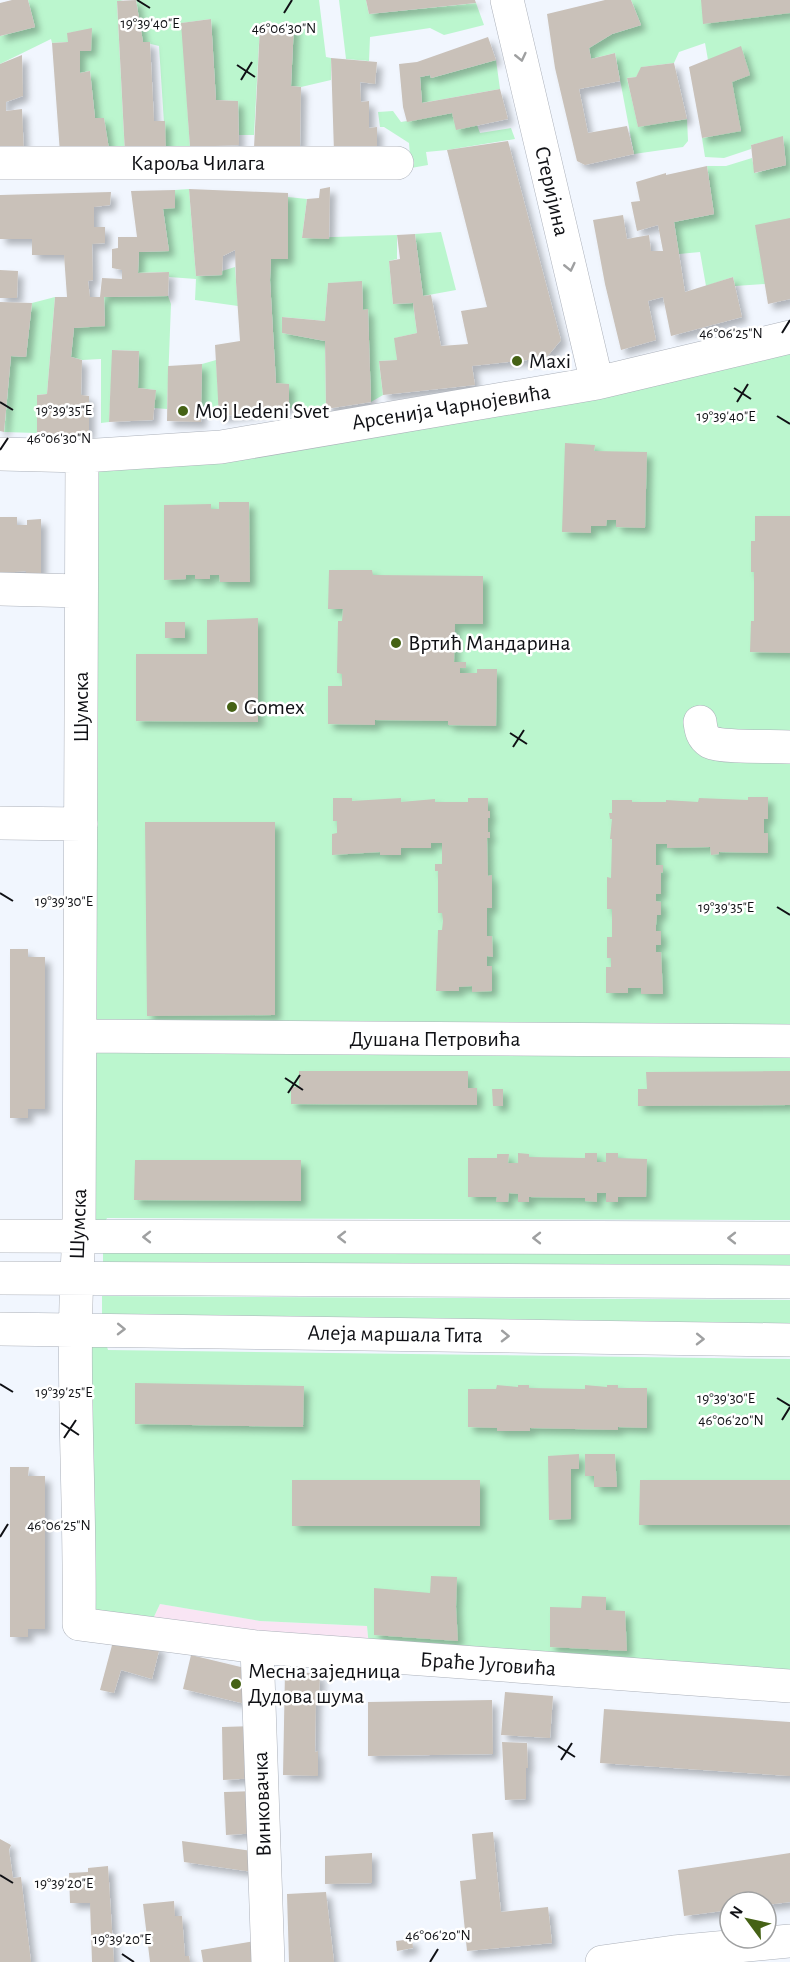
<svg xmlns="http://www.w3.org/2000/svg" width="790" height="1962" viewBox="0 0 790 1962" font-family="'Alegreya Sans',sans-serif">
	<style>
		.industrial { fill: #f9e5f4 }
		.green { fill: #bbf6ce }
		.building { fill: #c9c1b9; filter: url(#shadow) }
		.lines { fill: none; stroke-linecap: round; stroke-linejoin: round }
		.minor-casing { stroke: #acb1ba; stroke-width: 34 }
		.minor { stroke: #fff; stroke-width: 33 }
		.oneway { stroke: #9fa0a1 }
		.ticks { fill: none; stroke: #101115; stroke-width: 2 }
		.poi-dot { fill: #456215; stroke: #fff; stroke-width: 2 }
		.labels { text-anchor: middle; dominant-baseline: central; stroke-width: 5; stroke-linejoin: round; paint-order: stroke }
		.street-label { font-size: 22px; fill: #101115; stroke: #fff }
		.poi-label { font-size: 22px; fill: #101115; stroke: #fff; text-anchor: start }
		.ticks-label { font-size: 15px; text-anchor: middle; fill: #101115; stroke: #fff; stroke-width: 5; stroke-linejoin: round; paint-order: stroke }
	</style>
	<defs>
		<filter id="shadow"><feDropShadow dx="5.5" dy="5.5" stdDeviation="3" flood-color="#0004"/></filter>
	</defs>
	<rect width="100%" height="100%" fill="#f1f6fe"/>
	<!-- industrial -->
	<path class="industrial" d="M160,1604L260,1621L367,1626L369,1647L151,1623Z"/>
	<!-- green -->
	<path class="green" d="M28,0H123L117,2L125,154L110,155L104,119L95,118L90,71L80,73V51H91V29L68,33V42L52,43L51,39L0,64V36L35,27Z
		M136,0H319L326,57L331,58V80L301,87L291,86L294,24L260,25L254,135H239L238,101L216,100L211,19L182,23L190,147L166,154L159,46L143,42Z
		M339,0H366L369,14L476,3L484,25L444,35L430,28L370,37L369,61L346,59Z
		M631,0H790V218L765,284L735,286L733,277L706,286L700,252L679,254L674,222L714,214L707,166H726L752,158L755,173L786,165L783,137L751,145V149L724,158L705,157L702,138L741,130L708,60L705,43L679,52L674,63L642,67L636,77L627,78L638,126L687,119L688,141L683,147L634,154L615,53L591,59L589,48L612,34L641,25Z
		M496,60L500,89L422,103L420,77L430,75L431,78Z
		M393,111L401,122L452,113L477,125L480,133L511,128L515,139L447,150L426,152L428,165L411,168L409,143L384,127H380L378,112Z
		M189,189L196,276L222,275V271L235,267L238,306L195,300L196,279L169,277L168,272L138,273L139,252L169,251L163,209L175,207V190Z
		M288,197L307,199L302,238L397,235V259L389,261L393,304L413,303L417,333L395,338L397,360L379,361L383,395L371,402L368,310H363L362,282L328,283L325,321L282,317L283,333L325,341L326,409L289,408V385L276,383L270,280L271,259L288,258Z
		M441,232L456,290L423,296L415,234Z
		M168,296L171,304L167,409L154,408L155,390L138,388L139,351L113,350L109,422L101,423V359L82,360L71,357L74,328L105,325L104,297Z
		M55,297L47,394L37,395V433L4,432L11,356L26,357L32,303Z
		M790,344V1220L107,1218L101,1230H89L88,462Z
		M216,360L219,407H201L202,364Z
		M103,1243L790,1244V1265L103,1262Z
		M102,1296L790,1300V1329L102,1320Z
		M103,1334L108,1350L790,1359V1680L369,1647L367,1626L260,1621L160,1604L151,1623L85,1617L83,1335Z"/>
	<!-- building -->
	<path class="building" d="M12,0H28L35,27L0,36V3Z
		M136,0L143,42H150L154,121H165L166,154H125L117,1Z
		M366,0H475L476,3L369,14Z
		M605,0H631L641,25L612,34L589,48L591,59L615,53L620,81L579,89L588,133L627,126L634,154L585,165L577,161L555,68L547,14Z
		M701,0H790V13L703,24Z
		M211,19L216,100L238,101L239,145L190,147L181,23Z
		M294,24L291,86L301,87L300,146L254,148L260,25Z
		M92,28L91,51H80V73L90,71L95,118H104L110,155L60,153L52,43L68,42L67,33Z
		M488,37L496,60L431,78L430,75L420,77L422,103L500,89L508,119L456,130L452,113L407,122L403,107L399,64L417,62Z
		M741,46L750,75L732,82L741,131L702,138L689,67Z
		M22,55L23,96L6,102V111L22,109L24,155H0V64Z
		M331,58L377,62L375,84L360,82L361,102L369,101V128L377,127V149L334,152Z
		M674,63L687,119L638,127L627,78L636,77L641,67Z
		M783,136L786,165L754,173L751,145Z
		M508,141L561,340L546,358L472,366L475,385L383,395L379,361L397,360L394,338L417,333L413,303L393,304L389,261L400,259L397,235L415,234L423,296L431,295L441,346L468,344L461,311L487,307L447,150Z
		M707,166L714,214L674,222L685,292L733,277L742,317L671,336L663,297L648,301L656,340L621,350L605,284L593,220L623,215L627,239L649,235L651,251H663L658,225L637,231L631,202L640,201L636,182L666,173V175Z
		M330,187L329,239L302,238L307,199L319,198L320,189Z
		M189,189L288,193V259H271L270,280L276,383L289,384V408L219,417L215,345L240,341L236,282L235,250L223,256L222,275L196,276Z
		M175,190V208L163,209L169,251L139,252L138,273L169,272L168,296L104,297L105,326L74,328L71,357L82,360L81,395L89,396V435L37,433V395L47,394L55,297H67L64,255H32V239H0V195L111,192L110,205L94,207V227H105V243L92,244L93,280L88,281L90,297H100L102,278L122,279V270L112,268V249L118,248V237H137L131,191Z
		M790,218V299L768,304L755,225Z
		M0,270L18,271L17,298H0Z
		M362,281L363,310L368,309L371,402L326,409L325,341L282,333V317L325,321L328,283Z
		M0,302L32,303L26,357L11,356L4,432L0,431Z
		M112,350L139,351L138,388L156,390L153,420L109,422Z
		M202,364L201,422L167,421L168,366Z
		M565,443L595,445L594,451L647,452L645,528L616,527V520H607L606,526H591V533L562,532Z
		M219,502H249L250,582H220L219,575H210V579H195V575H186V579L164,580V505L211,504V509H219Z
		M755,516H790V653L750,652L751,621H754V572H751V541H755Z
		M0,517H17V525H27V520L41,519V576H26V571L15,572V579H0Z
		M329,570H372L373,575L483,576V624H455L454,662H466V668H460V673H477V669H497L496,726L448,725V721L375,720V725L328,724V686H342V674L337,673L338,621H342L343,609H328Z
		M258,618V722L136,721V654H207V620Z
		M165,622H185V638H165Z
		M748,797H768V819H764V833H768V853L719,852V854L711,855L710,847L667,848V844H656V865H663V872L661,873V894H656V901L661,902V915H657L656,925V931H661V945H656V952H661L663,994H641V988H628V993H606V967H611V958H607V937H612V909H607V877L611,878L612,839H610L612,819H610L609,813H612V800H632V802H666V800L698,802L699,798L748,800Z
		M333,798H352V801L401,798V802L435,799V802H468V798H488V811H490V818H488V832H490V838H487L488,876L492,875V908H487V936H492L493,957L487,956V966H492V991L472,992V986L459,987V991H436L438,930H442L443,921L442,913H438V871H435V864H442V843H431V848H401V855H380V852L332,855V834L337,833V821H333Z
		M145,822H275V1015L147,1016Z
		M10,949H28V957H45V1109H28V1118H10Z
		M299,1071H468V1088H477V1105L291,1104V1087H299Z
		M790,1071V1105L638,1106V1089H647L646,1072Z
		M492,1089H503V1106H493Z
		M518,1153L529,1154V1157L585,1158V1153H597V1162H606V1153H618V1158L647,1159L646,1197H618V1202H606V1193H597V1202L585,1201V1198L529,1197V1202H518V1194L509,1193L508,1202H496L497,1197H468V1158H497V1154H509L508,1163H518Z
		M135,1160H301V1201L134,1200Z
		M135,1383L304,1386L303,1427L135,1424Z
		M497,1385L518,1387V1385H529V1388L585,1389V1385L607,1387V1385H618V1388H647V1428L618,1427V1430L530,1428V1431H497V1428L468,1427V1389H496Z
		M579,1454V1469H571V1519L549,1520L548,1456Z
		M585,1454H615L617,1487H594V1476H585Z
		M10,1467H29L28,1476H45V1629H28V1637H10Z
		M292,1480H480V1526H292Z
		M640,1480H790V1525H639Z
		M431,1576L457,1577L456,1607L458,1641L374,1635V1588L430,1593Z
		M582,1596L606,1597V1610L625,1611L627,1651L550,1647V1607L581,1608Z
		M115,1634L160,1647L152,1679L121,1670L114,1693L100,1690Z
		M191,1655L249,1669L254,1706L183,1689Z
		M285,1671L320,1674L319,1698L316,1697L315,1752L318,1751V1776L283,1775Z
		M505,1692L553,1696L550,1738L501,1735Z
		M492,1700L493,1754L368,1756V1702Z
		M604,1709L790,1722V1776L600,1763Z
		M255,1726L257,1778L223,1780L222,1727Z
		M502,1742L527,1743L528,1768H526V1799L505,1800Z
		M257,1791L259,1833L226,1835L224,1792Z
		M493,1832L501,1912L548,1907L552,1943L467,1951L460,1881L476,1879L472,1834Z
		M0,1839L11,1845L9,1850L13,1878L21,1877L31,1962H0Z
		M182,1841L259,1852L260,1873L184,1862Z
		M372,1853V1883L325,1884V1856Z
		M790,1853V1902L766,1905V1902H730V1910L684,1916L678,1870Z
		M108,1866L114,1962H92L90,1903H70L69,1873L88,1872V1868Z
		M326,1892L334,1962H289L287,1894Z
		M174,1901L175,1916H182L185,1956H189L190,1962H150L143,1904Z
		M412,1939L413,1948L397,1951L396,1941Z
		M261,1940L262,1962H203L201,1950Z"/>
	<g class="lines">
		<defs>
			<path id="minor" d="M507,0L597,383
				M0,163H397
				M0,454L82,456L221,447L597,383L790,337
				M82,456L79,1237C70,1366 81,1495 79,1624L257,1647L790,1686
				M0,589L81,591
				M700,722C701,730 702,737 710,742C723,748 773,746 790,747
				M0,823L81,824
				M80,1036L790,1041
				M0,1236L790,1238
				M0,1278L790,1282
				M0,1329L790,1340
				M257,1647L268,1962
				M602,1962L674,1952L790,1941"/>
		</defs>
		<!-- minor casing -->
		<use href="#minor" class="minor-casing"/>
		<!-- minor -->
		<use href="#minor" class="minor"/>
	</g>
	<!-- one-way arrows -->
	<defs><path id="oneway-chevron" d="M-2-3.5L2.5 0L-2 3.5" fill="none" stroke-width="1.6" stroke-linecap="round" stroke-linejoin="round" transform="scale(1.5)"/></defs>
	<g class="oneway">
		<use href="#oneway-chevron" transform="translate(521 57) rotate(77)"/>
		<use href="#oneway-chevron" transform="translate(570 267) rotate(77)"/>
		<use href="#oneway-chevron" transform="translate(147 1237) rotate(-180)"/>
		<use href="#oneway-chevron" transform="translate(342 1237) rotate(-180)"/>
		<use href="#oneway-chevron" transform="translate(537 1238) rotate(-180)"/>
		<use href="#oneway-chevron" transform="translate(732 1238) rotate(-180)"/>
		<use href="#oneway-chevron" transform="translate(121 1329) rotate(1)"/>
		<use href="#oneway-chevron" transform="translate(505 1336) rotate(1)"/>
		<use href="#oneway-chevron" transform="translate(700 1339) rotate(1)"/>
	</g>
	<!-- ticks -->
	<path class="ticks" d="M137,0L150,8M284,13L292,0M237,65L255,77M241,80L252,62M782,333L790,320M734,388L751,399M0,402L13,410M737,402L748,384M777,416L790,424M0,450L8,438M510,733L527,744M513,747L524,730M0,893L13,901M777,907L790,915M285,1078L303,1090M288,1093L300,1075M0,1384L13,1392M777,1398L790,1406M782,1420L790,1407M61,1423L79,1435M64,1438L76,1420M0,1537L8,1524M558,1746L575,1757M561,1760L572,1743M0,1875L13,1883M122,1954L134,1962M430,1962L438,1949"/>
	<!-- markers -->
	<g class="poi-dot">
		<circle cx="517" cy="361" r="6"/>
		<circle cx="183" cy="411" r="6"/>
		<circle cx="396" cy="643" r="6"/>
		<circle cx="232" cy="707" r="6"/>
		<circle cx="236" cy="1684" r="6"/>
	</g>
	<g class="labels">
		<!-- street labels -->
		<g class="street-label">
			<text x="198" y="163">Кароља Чилага</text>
			<text transform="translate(552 191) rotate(77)">Стеријина</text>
			<text transform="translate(451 407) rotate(-9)">Арсенија Чарнојевића</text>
			<text transform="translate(81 707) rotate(-90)">Шумска</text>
			<text x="435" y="1039">Душана Петровића</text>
			<text transform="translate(78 1224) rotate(-88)">Шумска</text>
			<text transform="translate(395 1334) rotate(1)">Алеја маршала Тита</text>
			<text transform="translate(488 1664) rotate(4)">Браће Југовића</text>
			<text transform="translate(262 1804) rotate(-92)">Винковачка</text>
		</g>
		<!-- poi labels -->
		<g class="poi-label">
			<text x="529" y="361">Maxi</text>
			<text x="195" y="411">Moj Ledeni Svet</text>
			<text x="408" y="643">Вртић Мандарина</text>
			<text x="244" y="707">Gomex</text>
			<text x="248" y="1671">Месна заједница<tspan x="248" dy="25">Дудова шума</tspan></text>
		</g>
	</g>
	<g class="ticks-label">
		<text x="150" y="28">19°39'40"E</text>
		<text x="284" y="33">46°06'30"N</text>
		<text x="731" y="338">46°06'25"N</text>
		<text x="64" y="415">19°39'35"E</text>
		<text x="726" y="421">19°39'40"E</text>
		<text x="59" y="443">46°06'30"N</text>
		<text x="64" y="906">19°39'30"E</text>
		<text x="726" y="912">19°39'35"E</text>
		<text x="64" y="1397">19°39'25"E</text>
		<text x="726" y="1403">19°39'30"E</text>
		<text x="731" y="1425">46°06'20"N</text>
		<text x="59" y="1530">46°06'25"N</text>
		<text x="64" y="1888">19°39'20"E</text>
		<text x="438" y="1940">46°06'20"N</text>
		<text x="122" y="1944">19°39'20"E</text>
	</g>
	<!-- north arrow -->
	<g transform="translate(748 1920) rotate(303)"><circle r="28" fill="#ffffff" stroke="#9fa0a1" stroke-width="1.5"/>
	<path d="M0-4.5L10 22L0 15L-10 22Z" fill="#456215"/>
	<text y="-9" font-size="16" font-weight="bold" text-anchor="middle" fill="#101115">N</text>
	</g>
</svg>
